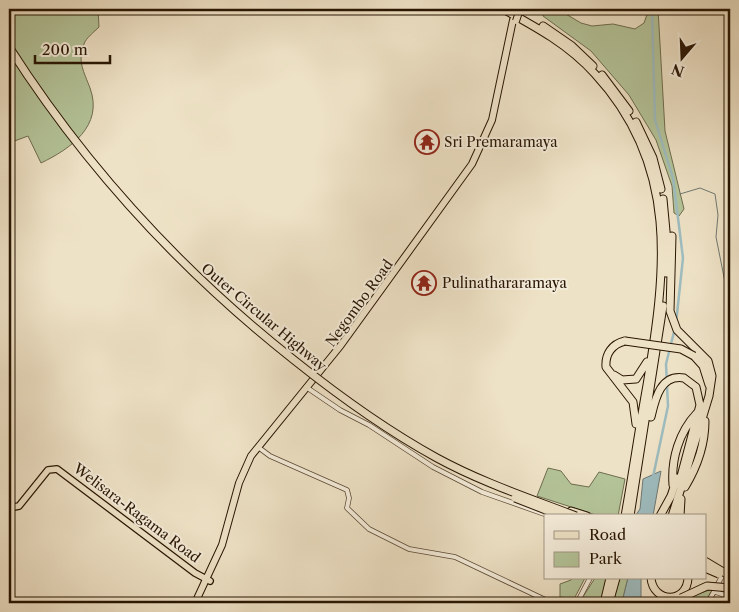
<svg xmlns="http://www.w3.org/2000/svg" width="739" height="612" viewBox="0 0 739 612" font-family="'Libre Caslon Text',serif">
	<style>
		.green { fill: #b4c499; stroke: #6e6c4e }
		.water { fill: #9ebcbf; stroke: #6f7973 }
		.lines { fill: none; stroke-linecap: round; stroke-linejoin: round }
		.stream { stroke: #6f7973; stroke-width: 1 }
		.canal { stroke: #9ebcbf; stroke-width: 2.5 }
		.tertiary-casing { stroke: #5a4833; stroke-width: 5.5 }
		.primary-casing { stroke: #281502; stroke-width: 8 }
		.trunk-casing { stroke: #281502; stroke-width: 8 }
		.motorway-casing { stroke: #281502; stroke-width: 9 }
		.tertiary { stroke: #f4ecda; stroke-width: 4 }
		.primary { stroke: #eee2c6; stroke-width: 5.5 }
		.trunk { stroke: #eee2c6; stroke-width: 6 }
		.motorway { stroke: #eee2c6; stroke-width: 7 }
		.trunk-bridge-casing { stroke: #281502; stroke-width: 8; stroke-linecap: butt }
		.motorway-bridge-casing { stroke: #281502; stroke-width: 9; stroke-linecap: butt }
		.trunk-bridge { stroke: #eee2c6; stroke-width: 6 }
		.motorway-bridge { stroke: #eee2c6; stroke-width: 7 }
		.labels { text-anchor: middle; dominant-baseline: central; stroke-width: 4; stroke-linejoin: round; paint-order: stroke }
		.poi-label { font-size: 14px; fill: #281502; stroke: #f4ecda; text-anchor: start }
		.street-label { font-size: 14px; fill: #281502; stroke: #f4ecda }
	</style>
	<rect width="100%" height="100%" fill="#eee2c6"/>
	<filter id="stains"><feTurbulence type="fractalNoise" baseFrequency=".004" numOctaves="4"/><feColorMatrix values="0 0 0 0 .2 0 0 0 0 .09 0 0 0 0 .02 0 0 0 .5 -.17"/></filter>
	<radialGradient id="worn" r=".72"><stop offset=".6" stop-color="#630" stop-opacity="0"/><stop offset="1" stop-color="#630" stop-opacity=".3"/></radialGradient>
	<!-- green -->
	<path class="green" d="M9,9H98L99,27C94,32 86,38 84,44C77,61 84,72 90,88C104,126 70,149 41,163L28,136L9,143Z
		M649,9H658L665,131L684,209L679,216L674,213L672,186L656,140L629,95L591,51L543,16L542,10H559L581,23L592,26L613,24L635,29L644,23Z
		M548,468L561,471L571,484L589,487L599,472L625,479L618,516H599L537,496Z
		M571,578H585L574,599L560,597V584L571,580Z
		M595,578H607L601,603H579Z
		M620,578H628L623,598L629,603H612Z
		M713,589L704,603H687L694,595Z"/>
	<!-- water -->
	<path class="water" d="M661,471L653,516H635L640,509L643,479Z
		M628,578H641V603H629L623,598Z"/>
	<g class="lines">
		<!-- stream -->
		<path class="stream" d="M680,194L700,188L715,194L718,215L716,237L730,307"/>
		<!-- canal -->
		<path class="canal" d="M652,9L655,120L673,178L683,258L676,323
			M653,477L668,406L666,364L675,328"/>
		<defs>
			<path id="tertiary" d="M306,387L340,410L369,425L433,467L482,492L550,516
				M258,447L270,456L347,490L349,498L347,508L369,529L409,549L455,557L552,603
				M716,592L730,597
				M577,603L590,578
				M707,603C716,592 719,576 730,566"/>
			<path id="primary" d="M9,508L19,506L48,470L57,469L195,573L210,581"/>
			<path id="trunk" d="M195,603L222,545L239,483L251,456L341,345L472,164L492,120L513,20"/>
			<path id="motorway" d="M503,9C536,27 569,45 595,74C680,166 666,271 647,385C639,429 633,472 625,516
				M543,26L572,46L593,66
				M602,75L629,111
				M636,122L653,158L661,189
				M663,199L667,242L666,273
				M672,236L670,311L677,330L708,361L712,376L709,396L681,488
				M625,341C612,344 605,354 606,367L633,402L636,424
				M694,356L703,366L709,385
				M614,375L622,380L636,379L647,362
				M651,417C655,400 660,374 684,378L696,387L700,405L679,484
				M673,485C671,459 679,432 697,413
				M685,487C697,467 705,444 705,421
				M571,511L587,516
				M630,516L663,306
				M660,516L671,496L677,478
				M672,516L682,485
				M680,516L681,499
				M651,578C653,603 687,604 688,578
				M604,603L610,578
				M609,603L616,578"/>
		</defs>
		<!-- tertiary casing -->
		<use href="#tertiary" class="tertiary-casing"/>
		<!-- primary casing -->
		<use href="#primary" class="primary-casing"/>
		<!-- trunk casing -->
		<use href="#trunk" class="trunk-casing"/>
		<!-- motorway casing -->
		<use href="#motorway" class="motorway-casing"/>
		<!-- tertiary -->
		<use href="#tertiary" class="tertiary"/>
		<!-- primary -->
		<use href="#primary" class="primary"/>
		<!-- trunk -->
		<use href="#trunk" class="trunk"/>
		<!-- motorway -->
		<use href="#motorway" class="motorway"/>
		<defs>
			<path id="trunk-bridge" d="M516,21L520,9"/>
			<path id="motorway-bridge" d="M9,47C87,169 180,270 294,360C339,396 386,430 437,458C481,482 529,498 576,516
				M625,341L681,349L694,356
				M515,498L561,516
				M705,561L730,576
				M705,568L719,574
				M681,598L707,586L730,588"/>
		</defs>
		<!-- trunk-bridge casing -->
		<use href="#trunk-bridge" class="trunk-bridge-casing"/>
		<!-- motorway-bridge casing -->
		<use href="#motorway-bridge" class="motorway-bridge-casing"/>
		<!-- trunk-bridge -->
		<use href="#trunk-bridge" class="trunk-bridge"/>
		<!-- motorway-bridge -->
		<use href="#motorway-bridge" class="motorway-bridge"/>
	</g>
	<!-- icons -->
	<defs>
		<symbol id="temple-ring" viewBox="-11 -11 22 22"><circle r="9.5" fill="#f4ecda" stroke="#8f2418" stroke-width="1.5"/><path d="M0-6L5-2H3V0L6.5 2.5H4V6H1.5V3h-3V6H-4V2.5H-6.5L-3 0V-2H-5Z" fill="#8f2418"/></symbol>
	</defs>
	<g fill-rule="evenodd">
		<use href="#temple-ring" x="413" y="128" width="28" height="28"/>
		<use href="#temple-ring" x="410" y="269" width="28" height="28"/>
	</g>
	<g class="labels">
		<!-- poi labels -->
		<g class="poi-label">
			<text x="444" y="142">Sri Premaramaya</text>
			<text x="442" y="283">Pulinathararamaya</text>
		</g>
		<!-- street labels -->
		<g class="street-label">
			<text transform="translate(359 303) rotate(-54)">Negombo Road</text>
			<text transform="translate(264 317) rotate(40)">Outer Circular Highway</text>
			<text transform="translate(137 513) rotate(37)">Welisara-Ragama Road</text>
		</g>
	</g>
	<!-- margin -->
	<rect width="739" height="612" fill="none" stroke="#eee2c6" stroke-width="30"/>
	<rect x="10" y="10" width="719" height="592" fill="none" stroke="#281502" stroke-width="2.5"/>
	<rect x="15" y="15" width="709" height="582" fill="none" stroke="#281502"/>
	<!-- legend -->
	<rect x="544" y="514" width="162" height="65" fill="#f4ecda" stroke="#a29684"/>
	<rect x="554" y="531" width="25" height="8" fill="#eee2c6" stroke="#a29684"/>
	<text x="589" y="540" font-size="15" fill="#281502">Road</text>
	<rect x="554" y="552" width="25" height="15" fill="#b4c499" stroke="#a29684"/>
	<text x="589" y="564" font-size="15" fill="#281502">Park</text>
	<!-- north arrow -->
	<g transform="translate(682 58) rotate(199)" stroke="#f4ecda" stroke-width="4" paint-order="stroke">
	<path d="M0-4L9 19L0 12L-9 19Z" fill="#281502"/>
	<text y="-8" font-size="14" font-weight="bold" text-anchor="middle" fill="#281502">N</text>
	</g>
	<!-- scale -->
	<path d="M35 55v8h75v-8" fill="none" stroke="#281502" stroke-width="2.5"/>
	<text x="42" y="55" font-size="15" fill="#281502" stroke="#f4ecda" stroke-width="4" paint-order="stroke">200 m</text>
	<rect width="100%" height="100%" filter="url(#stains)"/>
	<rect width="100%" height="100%" fill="url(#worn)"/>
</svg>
